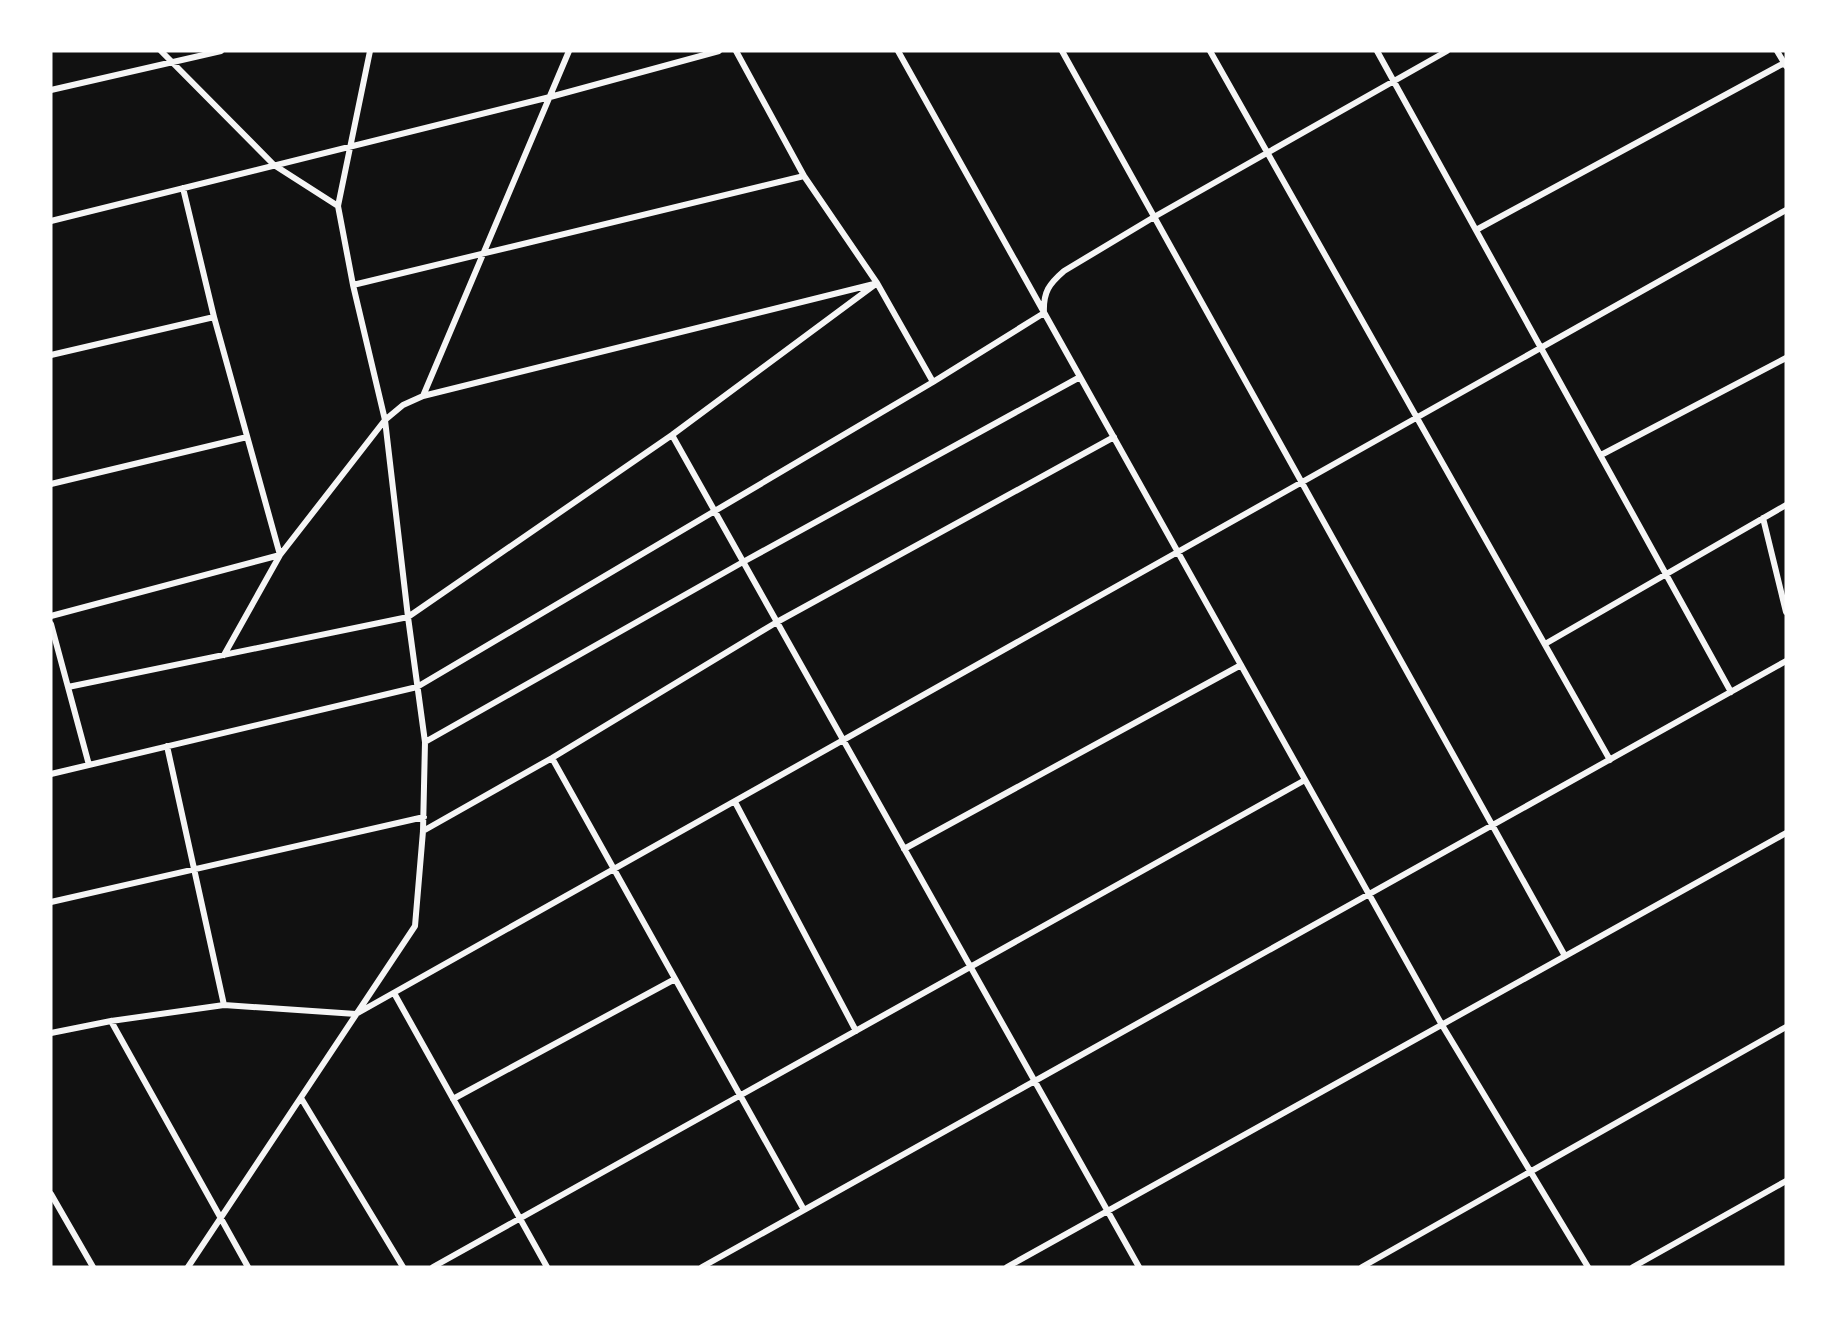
<svg xmlns="http://www.w3.org/2000/svg" width="1837" height="1318" viewBox="0 0 1837 1318" font-family="Karla,sans-serif">
	<style>
		.lines { fill: none; stroke-linecap: round; stroke-linejoin: round }
		.minor { stroke: #f5f5f5; stroke-width: 6 }
	</style>
	<rect width="100%" height="100%" fill="#111"/>
	<g class="lines">
		<!-- minor -->
		<path class="minor" d="M161,51L274,165L338,206
			M736,51L804,176L877,283L933,382
			M898,51L1442,1025L1588,1267
			M1062,51L1565,956
			M1210,51L1610,760
			M1377,51L1731,692
			M1777,51L1786,66
			M51,90L221,51
			M51,221L550,97L719,51
			M1476,230L1786,62
			M353,285L804,176
			M51,355L214,317
			M423,396L569,51
			M672,435L1139,1267
			M1601,455L1786,358
			M51,484L247,437
			M1763,518L1786,612
			M51,616L280,555L214,317L183,188
			M51,624L89,765
			M1545,644L1786,505
			M224,655L280,555L385,420L403,405L423,396L874,284
			M68,687L408,617L672,435L877,283
			M425,742L743,562L1080,377
			M167,746L224,1005
			M552,758L804,1210
			M51,774L417,687L933,382L1044,313C1043,292 1049,284 1064,271L1154,217L1447,51
			M735,802L856,1031
			M423,831L552,758L777,622L1114,437
			M904,849L1241,665
			M51,902L424,817
			M394,993L547,1267
			M111,1021L248,1267
			M51,1033L111,1021L224,1005L356,1014L1786,210
			M301,1098L403,1267
			M453,1099L675,979
			M51,1194L93,1267
			M188,1267L415,926L423,831L425,742L408,617L385,420L353,285L338,206L370,51
			M433,1267L1305,780
			M702,1267L1786,661
			M1007,1267L1786,833
			M1362,1267L1786,1027
			M1633,1267L1786,1181"/>
	</g>
	<!-- border -->
	<rect width="1837" height="1318" fill="none" stroke="#ffffff" stroke-width="105"/>
</svg>
